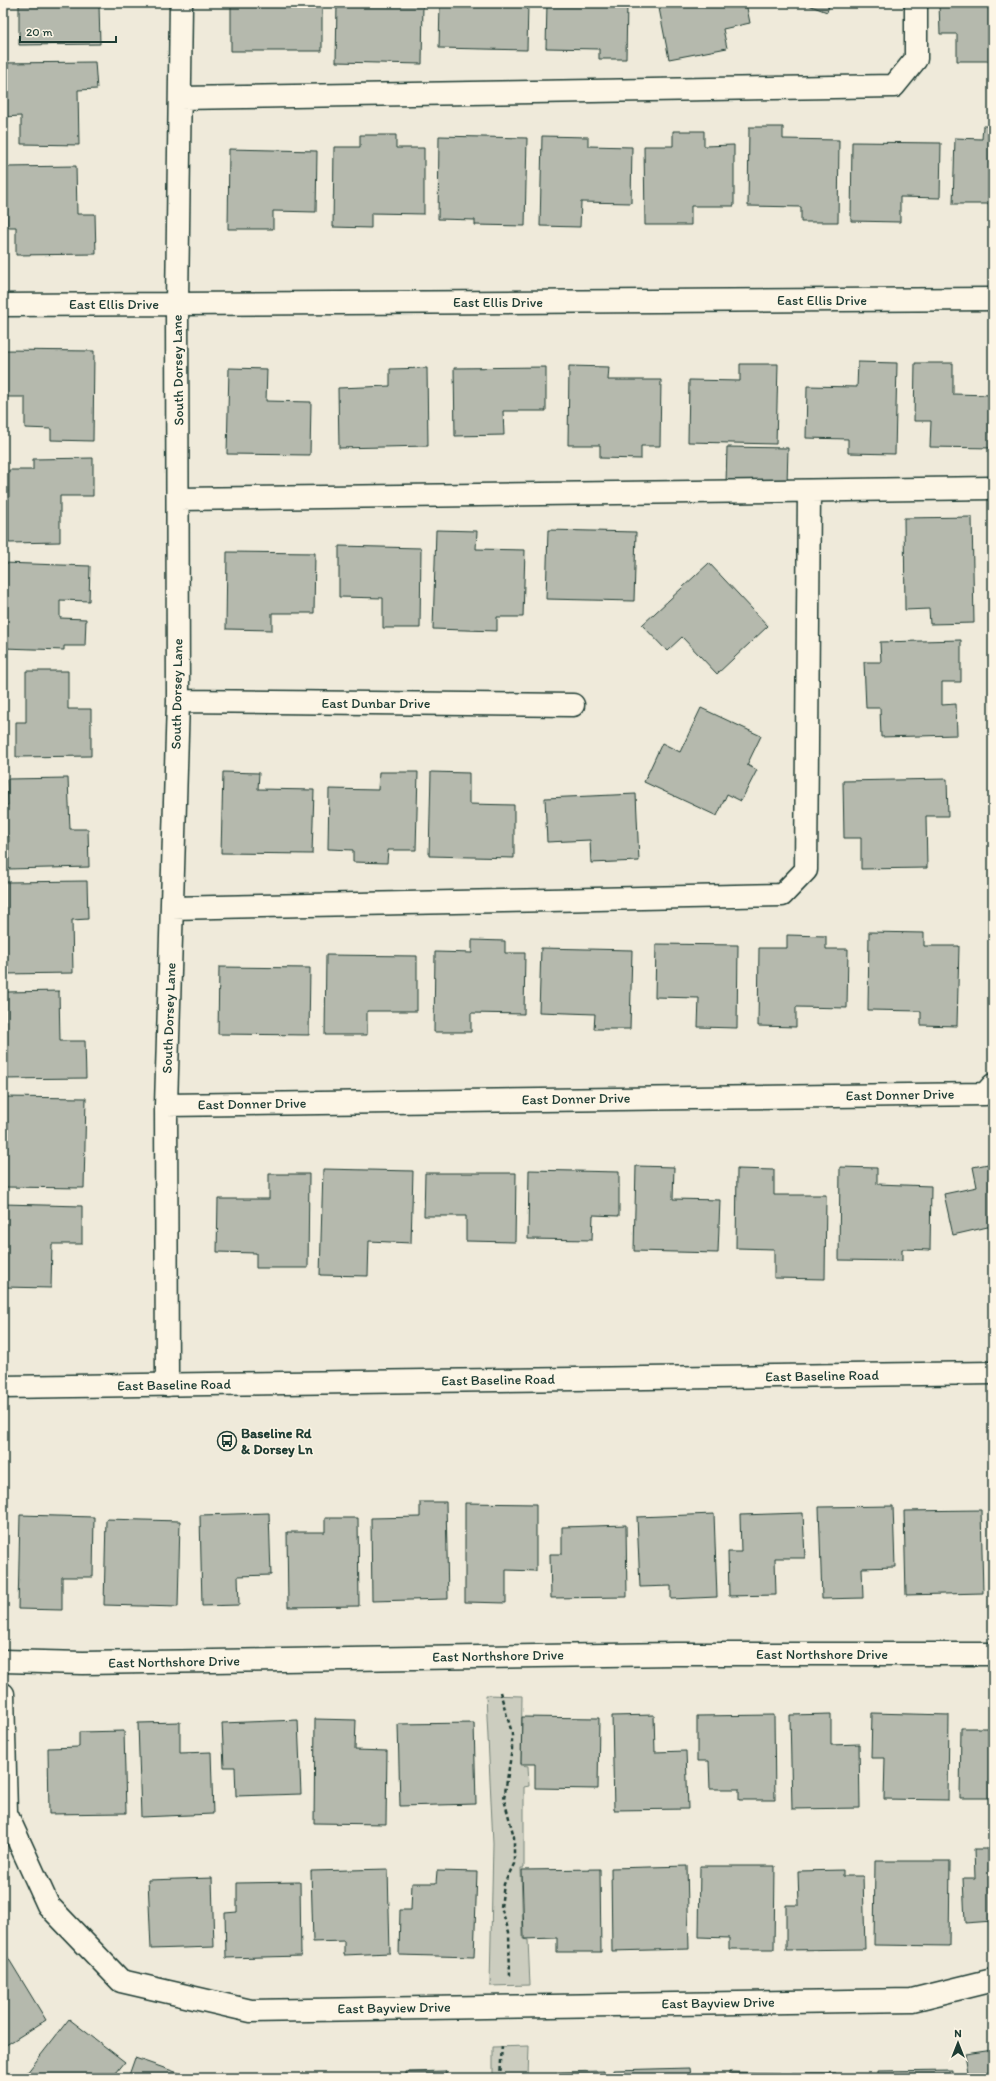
<svg xmlns="http://www.w3.org/2000/svg" width="996" height="2081" viewBox="0 0 996 2081" font-family="Itim,sans-serif">
	<style>
		.green { fill: #cccdbf; stroke: #76857a }
		.building { fill: #b5b9ad; stroke: #1f3d34 }
		.lines { fill: none; stroke-linecap: round; stroke-linejoin: round }
		.minor-casing { stroke: #1f3d34; stroke-width: 25 }
		.major-casing { stroke: #1f3d34; stroke-width: 25 }
		.path { stroke: #1f3d34; stroke-width: 2.5; stroke-dasharray: 4 3; stroke-linecap: butt }
		.minor { stroke: #fcf5e5; stroke-width: 22 }
		.major { stroke: #fcf5e5; stroke-width: 22 }
		.labels { text-anchor: middle; dominant-baseline: central; stroke-width: 3; stroke-linejoin: round; paint-order: stroke }
		.street-label { font-size: 14px; fill: #1f3d34; stroke: #fcf5e5 }
		.poi-label { font-size: 14px; font-weight: bold; fill: #1f3d34; stroke: #fcf5e5; text-anchor: start }
	</style>
	<rect width="100%" height="100%" fill="#efeada"/>
	<filter id="ink" filterUnits="userSpaceOnUse"><feTurbulence type="fractalNoise" baseFrequency=".025" numOctaves="2"/><feDisplacementMap in="SourceGraphic" scale="8" xChannelSelector="R" yChannelSelector="G"/><feConvolveMatrix kernelMatrix="1 2 1 2 8 2 1 2 1" color-interpolation-filters="sRGB"/></filter>
	<g filter="url(#ink)">
		<!-- green -->
		<path class="green" d="M486,1695L522,1696L521,1765L528,1766L529,1786L524,1787V1868H521L523,1939L528,1940L530,1985L490,1986L493,1843Z
			M529,2046L528,2078H493V2047Z"/>
		<!-- building -->
		<path class="building" d="M19,3L99,5L100,44L19,45Z
			M231,3H322V51H231Z
			M337,3H423L422,64L336,62Z
			M440,3H528L527,50L439,48Z
			M547,3H627L626,59H599V49L546,48Z
			M658,3H746L750,23L723,29L727,48L669,59Z
			M803,3H830L827,12Z
			M939,3H993V61H957V34H940Z
			M95,62L97,89L78,90L79,145L21,144V116L3,117V63Z
			M983,126H993V204H953L955,138L982,139Z
			M749,127H783V139L839,140L838,222H801V207L748,206Z
			M673,131H704V146L734,145V206H691V225H645L644,146H673Z
			M360,135H396V148H424V214L371,213V228L333,227L334,147H360Z
			M439,136L527,138L525,226L475,225V220L438,219Z
			M542,136L588,137V146L632,147L631,203L581,202L580,227L540,226Z
			M852,142L941,143L940,198L900,197V222L851,221Z
			M229,149L317,151L316,212L273,211V229H228Z
			M76,166L77,214H95L96,254L16,255V227H7L6,167Z
			M3,350L94,351L93,441L51,440V429L25,428V397H3Z
			M858,362L897,363L895,454L848,453V439L806,438L807,386L857,387Z
			M915,363H953V394L993,395V448L930,447L931,421H914Z
			M740,364H778L776,444L688,442L689,380L740,381Z
			M569,366L609,367L608,380H661L660,446H641V459L600,458V445H568Z
			M546,367V411H503L504,435L455,436L454,368Z
			M229,368L267,369L266,401L311,402L310,455L227,454Z
			M427,368L428,446L339,448L338,388L390,386V369Z
			M727,447L788,448L787,484L726,483Z
			M93,458V496H60V542L9,543V470H33V459Z
			M972,517L974,623L930,624L929,609L905,610L904,518Z
			M436,530L477,531L476,549L525,550L523,617H497V631L433,629Z
			M548,530L636,532L634,601L546,599Z
			M339,546L421,548L420,628H383V598L339,597Z
			M227,552L315,553L314,613H272V630L226,629Z
			M3,563L90,566L89,601L60,600V618L86,619L85,646H64V650L3,648Z
			M709,563L768,626L717,674L682,637L667,651L642,625Z
			M961,640V682H942V705L956,704L957,735L881,737L880,708H866L864,662H881L880,642Z
			M26,671H68V709H91V756L16,757V722H26Z
			M701,708L761,736L747,765L757,770L741,801L727,794L717,816L644,782L662,743L680,752Z
			M223,772L259,773L258,789L314,790L312,854L221,853Z
			M379,772H418L416,850H388L387,863L353,862V850L328,849L329,789L378,790Z
			M431,772L469,773V804L514,805V858L429,856Z
			M68,778L70,829H88L89,867L9,869V836H3V805H8L7,779Z
			M947,779L948,816H926L927,868L861,869V838H844L843,781Z
			M636,794L639,861L591,863L590,840L547,842L545,798Z
			M87,881L88,919L72,920L73,973L3,974V908H6V882Z
			M869,932L924,933V946H959L957,1026L921,1025V1011L868,1010Z
			M787,935L826,936V949H848L847,1008L796,1007V1027L758,1026L759,948H787Z
			M472,940L505,941V953H525L524,1014L471,1013V1032H434L435,952L472,953Z
			M656,944L738,945L737,1028L698,1027L699,998L655,997Z
			M541,948L632,950L630,1029H594L595,1014L539,1012Z
			M326,955L417,956V1011H367V1035H325Z
			M219,967L310,968L309,1035L218,1034Z
			M59,991L60,1041H85L86,1078L3,1079V1035H6V992Z
			M3,1097L86,1098L84,1188L3,1187Z
			M993,1163V1233L992,1226L953,1235L944,1194L977,1187L973,1167Z
			M636,1166L674,1167L673,1199L720,1200L718,1253L634,1251Z
			M840,1167L877,1168V1184L931,1186L930,1250L902,1249V1261L839,1260Z
			M323,1169L413,1171L411,1243L369,1241L368,1276L320,1275Z
			M737,1169L774,1170V1195H826L825,1279L774,1278V1249L736,1248Z
			M529,1170L619,1172V1216L593,1215L592,1240L528,1239Z
			M425,1173H516L515,1242L466,1241V1216H424Z
			M269,1174H309L308,1268H256V1253L217,1252L218,1199H269Z
			M3,1204L82,1206V1244H52L51,1288L3,1287Z
			M420,1502H446L448,1599L372,1601L371,1518L420,1517Z
			M465,1503L536,1504V1571L506,1570V1603L465,1602Z
			M893,1506L895,1567L862,1568L863,1598L822,1599L819,1507Z
			M981,1510L983,1593L906,1595L904,1511Z
			M269,1513L271,1575L238,1576L239,1605L202,1606L200,1515Z
			M803,1513L805,1558H775L776,1595L729,1596L728,1552H741L740,1515Z
			M714,1514L717,1597L671,1599V1586L640,1587L637,1517Z
			M20,1515L94,1517L93,1577H62V1610L18,1609Z
			M325,1518H358L359,1606L288,1607L287,1532H325Z
			M106,1519L180,1521L178,1607L104,1605Z
			M626,1525L627,1597L551,1598L550,1554H562V1527Z
			M3,1548L5,1606H3Z
			M872,1713L949,1715L948,1800L884,1799L885,1758H871Z
			M831,1714V1745L859,1744L860,1808L792,1809L790,1715Z
			M990,1714H993V1798H960L961,1728H990Z
			M654,1715L655,1752L686,1751L688,1809L614,1810L612,1716Z
			M774,1715L775,1800H739V1789H710L709,1761H697V1716Z
			M522,1717L599,1718L598,1789L535,1788V1764H521Z
			M315,1719L356,1720L355,1750L387,1751L386,1824L314,1823Z
			M298,1720L301,1794L236,1796L235,1767H224L222,1723Z
			M180,1722V1753L211,1752L213,1814L141,1817L138,1723Z
			M474,1723L476,1804L400,1806L398,1724Z
			M124,1731L126,1813L49,1814L48,1748L79,1747V1732Z
			M974,1849H993V1921L965,1923L963,1878H975Z
			M875,1861H950L949,1946L874,1945Z
			M687,1866L689,1949L612,1951L611,1868Z
			M700,1866H775L774,1949H729V1938L699,1937Z
			M388,1869L390,1953L344,1955V1941L313,1942L311,1871Z
			M600,1869L601,1952H557V1938L524,1939L522,1870Z
			M843,1870V1876H863L865,1949L786,1950V1905H799L798,1871Z
			M437,1871L477,1872L474,1957L399,1955L400,1910H411L412,1883H436Z
			M212,1878L214,1947L151,1949L148,1880Z
			M300,1882L301,1956L226,1958L225,1913L237,1912V1883Z
			M7,1956L46,2020L3,2047V1959Z
			M69,2019L125,2062L112,2078H23Z
			M993,2050V2078H969L965,2054Z
			M135,2058L193,2078H128Z
			M689,2068L690,2078H613V2070Z
			M952,2070V2078H877V2071Z
			M446,2071V2078H406V2072Z
			M604,2071V2078H558V2072Z
			M729,2072L780,2073V2078H729Z
			M792,2073H835V2078H792Z
			M220,2075L264,2077V2078H220Z"/>
		<g class="lines">
			<defs>
				<path id="minor" d="M180,98L894,86L916,59V3
					M3,305L993,299
					M178,499L993,488
					M178,701L573,705
					M172,908L782,895L806,870L809,491
					M166,1105L985,1094L993,1085
					M167,1385L166,1105L178,701L177,303L181,3
					M3,1661L83,1663L675,1654H993
					M3,1694L6,1813L48,1905L121,1981L251,2011L912,2000L993,1980"/>
				<path id="major" d="M3,1387L993,1373"/>
			</defs>
			<!-- minor casing -->
			<use href="#minor" class="minor-casing"/>
			<!-- major casing -->
			<use href="#major" class="major-casing"/>
			<!-- path -->
			<path class="path" d="M500,1692L512,1733V1749L504,1799L514,1837V1864L504,1884L501,1907L509,1932L510,1978
				M500,2078L502,2044"/>
			<!-- minor -->
			<use href="#minor" class="minor"/>
			<!-- major -->
			<use href="#major" class="major"/>
		</g>
	</g>
	<!-- icons -->
	<defs>
		<symbol id="bus-ring" viewBox="-11 -11 22 22"><circle r="9.5" fill="#fcf5e5" stroke="#1f3d34" stroke-width="1.5"/><path d="M-5-6H5V4H4V6H2V4H-2V6H-4V4H-5ZM-3.5-4V0h7V-4ZM-3.5 1.2v1.5H-2V1.2ZM2 1.2v1.5H3.5V1.2Z" fill="#1f3d34"/></symbol>
	</defs>
	<g fill-rule="evenodd">
		<use href="#bus-ring" x="216" y="1430" width="22" height="22"/>
	</g>
	<g class="labels">
		<!-- street labels -->
		<g class="street-label">
			<text x="822" y="300">East Ellis Drive</text>
			<text x="498" y="302">East Ellis Drive</text>
			<text x="114" y="304">East Ellis Drive</text>
			<text transform="translate(178 370) rotate(-91)">South Dorsey Lane</text>
			<text transform="translate(177 694) rotate(-89)">South Dorsey Lane</text>
			<text x="376" y="703">East Dunbar Drive</text>
			<text transform="translate(169 1018) rotate(-88)">South Dorsey Lane</text>
			<text transform="translate(900 1095) rotate(-1)">East Donner Drive</text>
			<text transform="translate(576 1099) rotate(-1)">East Donner Drive</text>
			<text transform="translate(252 1104) rotate(-1)">East Donner Drive</text>
			<text transform="translate(822 1376) rotate(-1)">East Baseline Road</text>
			<text transform="translate(498 1380) rotate(-1)">East Baseline Road</text>
			<text transform="translate(174 1385) rotate(-1)">East Baseline Road</text>
			<text x="822" y="1654">East Northshore Drive</text>
			<text transform="translate(498 1656) rotate(-1)">East Northshore Drive</text>
			<text transform="translate(174 1662) rotate(-1)">East Northshore Drive</text>
			<text transform="translate(718 2003) rotate(-1)">East Bayview Drive</text>
			<text transform="translate(394 2008) rotate(-1)">East Bayview Drive</text>
		</g>
		<!-- poi labels -->
		<g class="poi-label">
			<text x="241" y="1433">Baseline Rd<tspan x="241" dy="16">&amp; Dorsey Ln</tspan></text>
		</g>
	</g>
	<!-- margin -->
	<rect width="996" height="2081" fill="none" stroke="#fcf5e5" stroke-width="16"/>
	<rect x="8" y="8" width="980" height="2065" fill="none" stroke="#1f3d34" stroke-width="1.5" filter="url(#ink)"/>
	<!-- north arrow -->
	<g transform="translate(958 2043)" stroke="#fcf5e5" stroke-width="3" paint-order="stroke">
	<path d="M0-3L7 15L0 10L-7 15Z" fill="#1f3d34"/>
	<text y="-6" font-size="11" font-weight="bold" text-anchor="middle" fill="#1f3d34">N</text>
	</g>
	<!-- scale -->
	<path d="M20 36v6h96v-6" fill="none" stroke="#1f3d34" stroke-width="2"/>
	<text x="26" y="36" font-size="12" fill="#1f3d34" stroke="#fcf5e5" stroke-width="3" paint-order="stroke">20 m</text>
</svg>
